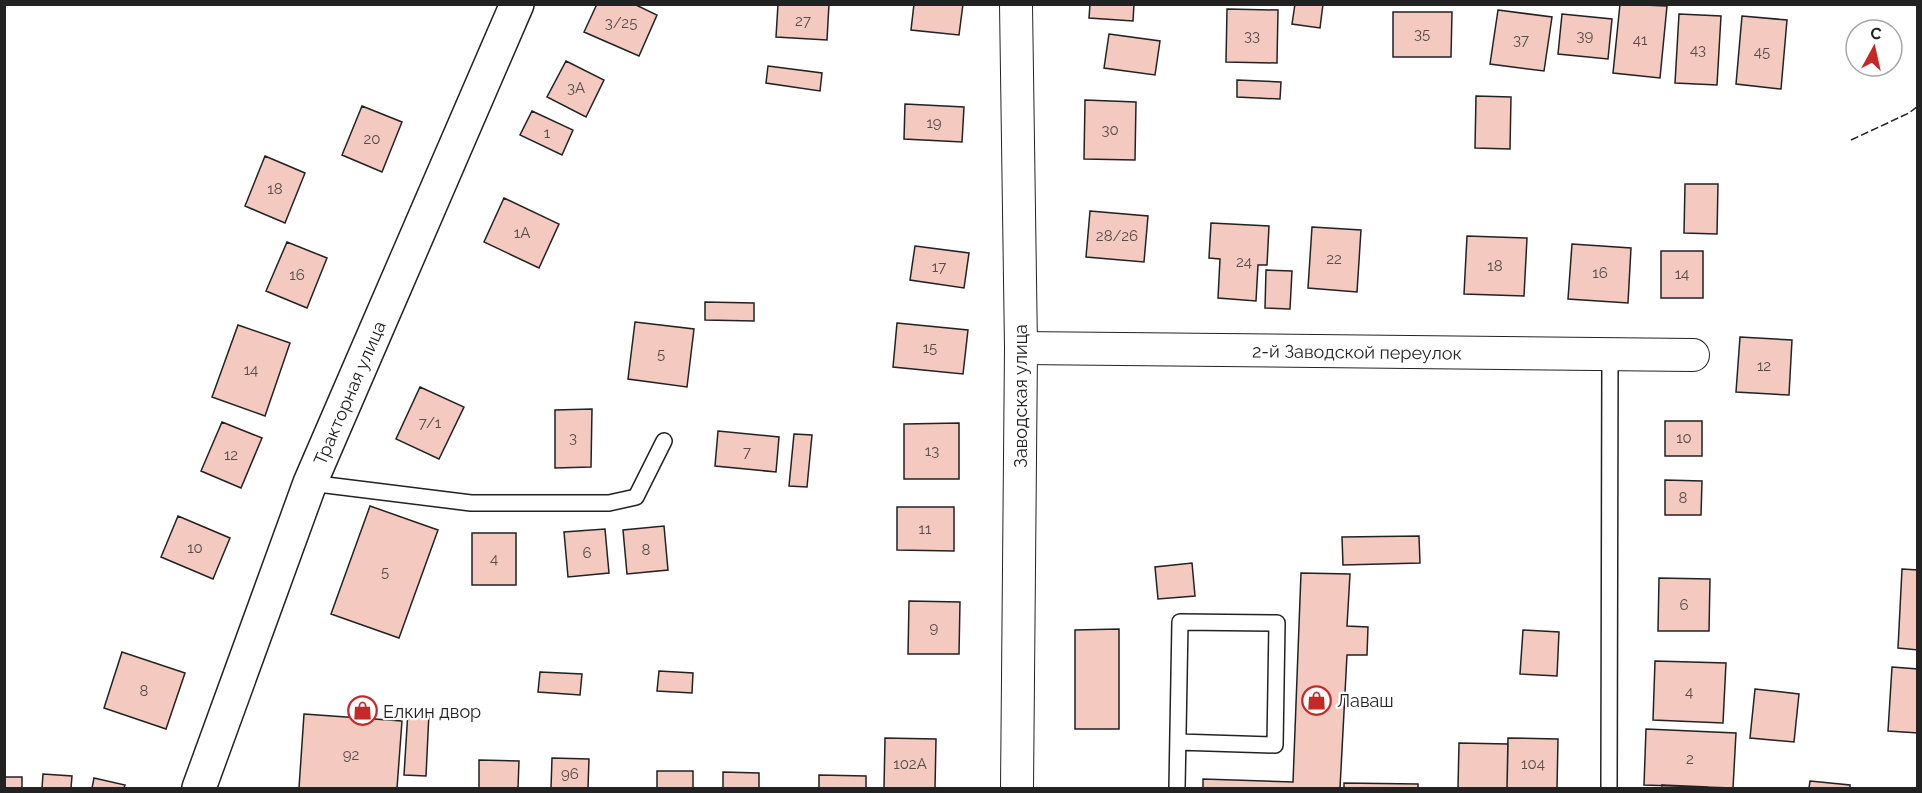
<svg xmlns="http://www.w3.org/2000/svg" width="1922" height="793" viewBox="0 0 1922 793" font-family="Raleway,sans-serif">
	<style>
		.building { fill: #f3c9c0; stroke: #222; stroke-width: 1.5 }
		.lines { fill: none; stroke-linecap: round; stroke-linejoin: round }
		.service-casing { stroke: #222; stroke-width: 18 }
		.minor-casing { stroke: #222; stroke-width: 34 }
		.secondary-casing { stroke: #222; stroke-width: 36 }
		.service { stroke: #fff; stroke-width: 15 }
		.minor { stroke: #fff; stroke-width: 32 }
		.secondary { stroke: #fff; stroke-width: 33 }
		.fence { stroke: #222; stroke-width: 1.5; stroke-dasharray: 8 3; stroke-linecap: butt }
		.labels { text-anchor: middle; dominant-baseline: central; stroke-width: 4.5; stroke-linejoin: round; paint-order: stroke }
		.number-label { font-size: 15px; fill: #564c4a }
		.street-label { font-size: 18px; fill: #222; stroke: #fff }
		.poi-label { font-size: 18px; fill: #222; stroke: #fff; text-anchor: start }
	</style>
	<rect width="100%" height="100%" fill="#fff"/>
	<!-- building -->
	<path class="building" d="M597,4H634L657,15L639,56L584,32Z
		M778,4H829L827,40L776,37Z
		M914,4H963L959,35L911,30Z
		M1090,4H1134L1133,21L1089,18Z
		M1295,4H1323L1320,28L1292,24Z
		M1620,4L1667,6L1660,78L1613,73Z
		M1227,9L1278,10L1277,63L1226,62Z
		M1498,10L1552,17L1544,71L1490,64Z
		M1393,12H1452L1451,57H1393Z
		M1562,14L1612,19L1608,59L1558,54Z
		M1679,14L1721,16L1717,85L1675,83Z
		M1742,16L1787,20L1781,89L1736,84Z
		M1109,34L1160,41L1155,75L1104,68Z
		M566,61L604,80L586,117L547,97Z
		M768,66L822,73L820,91L766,83Z
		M1237,80L1281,82L1280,99L1237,97Z
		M1476,96L1511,97L1510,149L1475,148Z
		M1085,100L1136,102L1135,160L1084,159Z
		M905,104L964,107L962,142L904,139Z
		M362,106L402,122L382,172L342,155Z
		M532,111L573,130L562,155L520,135Z
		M265,156L305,173L285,223L245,206Z
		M1685,184H1718L1717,234L1684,233Z
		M504,198L559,224L539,268L484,242Z
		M1090,211L1148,216L1144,262L1086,257Z
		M1211,223L1269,226L1267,265H1258L1256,301L1218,298L1220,259L1209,258Z
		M1312,227L1361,230L1357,292L1308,288Z
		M1467,236L1527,238L1524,296L1464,294Z
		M287,242L327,258L307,308L266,291Z
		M1572,244L1631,248L1628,303L1568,299Z
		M915,246L969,253L964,288L910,280Z
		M1661,251H1703V298H1661Z
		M1266,270L1292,271L1290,309L1265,308Z
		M705,302L754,303V321L705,320Z
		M635,322L694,329L687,387L628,379Z
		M897,323L968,330L963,374L893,367Z
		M238,325L290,343L265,416L212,397Z
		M1740,337L1792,340L1789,395L1736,392Z
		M420,387L464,407L439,459L396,439Z
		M592,409L591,467L555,468V410Z
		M1665,421H1702V456H1665Z
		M222,422L262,438L241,488L201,471Z
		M959,423V479H904V424Z
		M718,431L779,437L776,472L715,466Z
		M794,434L812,435L807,487L789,486Z
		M1665,480L1702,481L1701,515H1665Z
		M370,506L438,530L399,638L331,614Z
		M897,507H954V551L897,550Z
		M178,516L230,538L213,579L161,557Z
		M664,526L668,570L627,574L623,530Z
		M605,529L609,573L568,577L564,532Z
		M472,533H516V585H472Z
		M1419,536L1420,563L1343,565L1342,537Z
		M1192,563L1195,596L1158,599L1155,567Z
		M1902,569L1918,570V650L1898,648Z
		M1301,573L1350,574L1347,626L1368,627L1367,655H1347L1340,788H1203V779L1293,782Z
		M1659,578L1710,579L1709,631H1658Z
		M909,601L960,602L959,654H908Z
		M1119,629V729H1075V630Z
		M1523,630L1559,632L1557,676L1520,674Z
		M122,652L185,673L166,729L104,708Z
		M1655,661L1726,663L1723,723L1653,720Z
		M1892,667L1918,669V733L1888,731Z
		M659,671L693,673L692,693L657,691Z
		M540,672L582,674L580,695L538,692Z
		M1755,689L1799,694L1794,742L1750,738Z
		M408,711L429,713L426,776L404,775Z
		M304,714L402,721L397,788H299Z
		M1646,729L1736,733L1733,788L1644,785Z
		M885,738L936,739L935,788H884Z
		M1508,738L1558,739L1557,788H1507Z
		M1459,743L1508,744L1507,788H1458Z
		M552,758L589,759L588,788H551Z
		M479,760L519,761L518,788H479Z
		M657,771H693V788H657Z
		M723,772L759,773V788H723Z
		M43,774L72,776L71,788H42Z
		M819,775L866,776V788H819Z
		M4,777H22V788H4Z
		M94,778L125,785L124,788H92Z
		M1810,781L1850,785V788H1809Z
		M1344,783L1418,784V788H1344Z
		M1662,785L1708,787V788H1662Z"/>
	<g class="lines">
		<defs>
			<path id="service" d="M310,483L471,503H609L636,497L664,441
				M1177,788L1180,622L1277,623L1275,745L1178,742
				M1609,788L1610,354"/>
			<g id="minor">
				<path d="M1016,4L1021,348L1017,788"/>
				<path id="s1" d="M1021,348L1693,355"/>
			</g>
			<g id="secondary">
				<path id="s2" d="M199,788L310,483L517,4"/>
			</g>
		</defs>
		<!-- service casing -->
		<use href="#service" class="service-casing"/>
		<!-- minor casing -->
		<use href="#minor" class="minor-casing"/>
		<!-- secondary casing -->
		<use href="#secondary" class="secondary-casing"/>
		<!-- service -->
		<use href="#service" class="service"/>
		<!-- minor -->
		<use href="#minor" class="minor"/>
		<!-- secondary -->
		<use href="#secondary" class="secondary"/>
		<!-- fence -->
		<path class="fence" d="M1851,140L1909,113L1918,106"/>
	</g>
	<!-- icons -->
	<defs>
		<symbol id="shop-ring" viewBox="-11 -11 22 22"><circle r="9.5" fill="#fff" stroke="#c62828" stroke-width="1.5"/><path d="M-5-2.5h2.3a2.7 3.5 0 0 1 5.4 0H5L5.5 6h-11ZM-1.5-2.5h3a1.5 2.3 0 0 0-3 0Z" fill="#c62828"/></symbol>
	</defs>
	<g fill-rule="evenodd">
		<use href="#shop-ring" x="1300" y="684" width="33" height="33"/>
		<use href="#shop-ring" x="346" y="694" width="33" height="33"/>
	</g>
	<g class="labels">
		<!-- number labels -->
		<g class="number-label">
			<text x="803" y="21">27</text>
			<text x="621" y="23">3/25</text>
			<text x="1422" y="34">35</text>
			<text x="1252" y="36">33</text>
			<text x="1585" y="36">39</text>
			<text x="1521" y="40">37</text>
			<text x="1640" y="40">41</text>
			<text x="1698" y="50">43</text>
			<text x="1762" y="52">45</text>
			<text x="576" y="88">3А</text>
			<text x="934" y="123">19</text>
			<text x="1110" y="130">30</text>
			<text x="547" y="133">1</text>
			<text x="372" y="139">20</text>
			<text x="275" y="189">18</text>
			<text x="522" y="233">1А</text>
			<text x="1117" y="236">28/26</text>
			<text x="1334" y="259">22</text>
			<text x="1244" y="262">24</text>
			<text x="1495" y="266">18</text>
			<text x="939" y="267">17</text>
			<text x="1600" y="273">16</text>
			<text x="1682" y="274">14</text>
			<text x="297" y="275">16</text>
			<text x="930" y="348">15</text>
			<text x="661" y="354">5</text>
			<text x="1764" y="366">12</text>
			<text x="251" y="370">14</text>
			<text x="430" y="423">7/1</text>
			<text x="573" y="438">3</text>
			<text x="1684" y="438">10</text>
			<text x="932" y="451">13</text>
			<text x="747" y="452">7</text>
			<text x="231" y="455">12</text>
			<text x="1683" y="498">8</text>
			<text x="925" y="529">11</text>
			<text x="195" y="548">10</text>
			<text x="646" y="550">8</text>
			<text x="587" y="553">6</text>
			<text x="494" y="559">4</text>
			<text x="385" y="572">5</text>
			<text x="1684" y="605">6</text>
			<text x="934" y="628">9</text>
			<text x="144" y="691">8</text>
			<text x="1689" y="692">4</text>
			<text x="351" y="755">92</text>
			<text x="1690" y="759">2</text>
			<text x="910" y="764">102А</text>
			<text x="1533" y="764">104</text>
			<text x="570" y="774">96</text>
		</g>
		<!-- street labels -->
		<g class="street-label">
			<text stroke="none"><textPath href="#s1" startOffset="336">2-й Заводской переулок</textPath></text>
			<text stroke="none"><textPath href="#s2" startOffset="423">Тракторная улица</textPath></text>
			<text transform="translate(1020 396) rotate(-90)">Заводская улица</text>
		</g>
		<!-- poi labels -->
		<g class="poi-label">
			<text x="1337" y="700">Лаваш</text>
			<text x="383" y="711">Елкин двор</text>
		</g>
	</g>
	<!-- border -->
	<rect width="1922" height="793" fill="none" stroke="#222222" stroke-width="12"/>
	<!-- north arrow -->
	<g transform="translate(1874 48) rotate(8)"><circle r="28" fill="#ffffff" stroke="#a7a7a7" stroke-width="1.5"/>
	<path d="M0-4.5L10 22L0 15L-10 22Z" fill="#c62828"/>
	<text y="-9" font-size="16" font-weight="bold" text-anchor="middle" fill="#222222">С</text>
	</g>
</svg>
